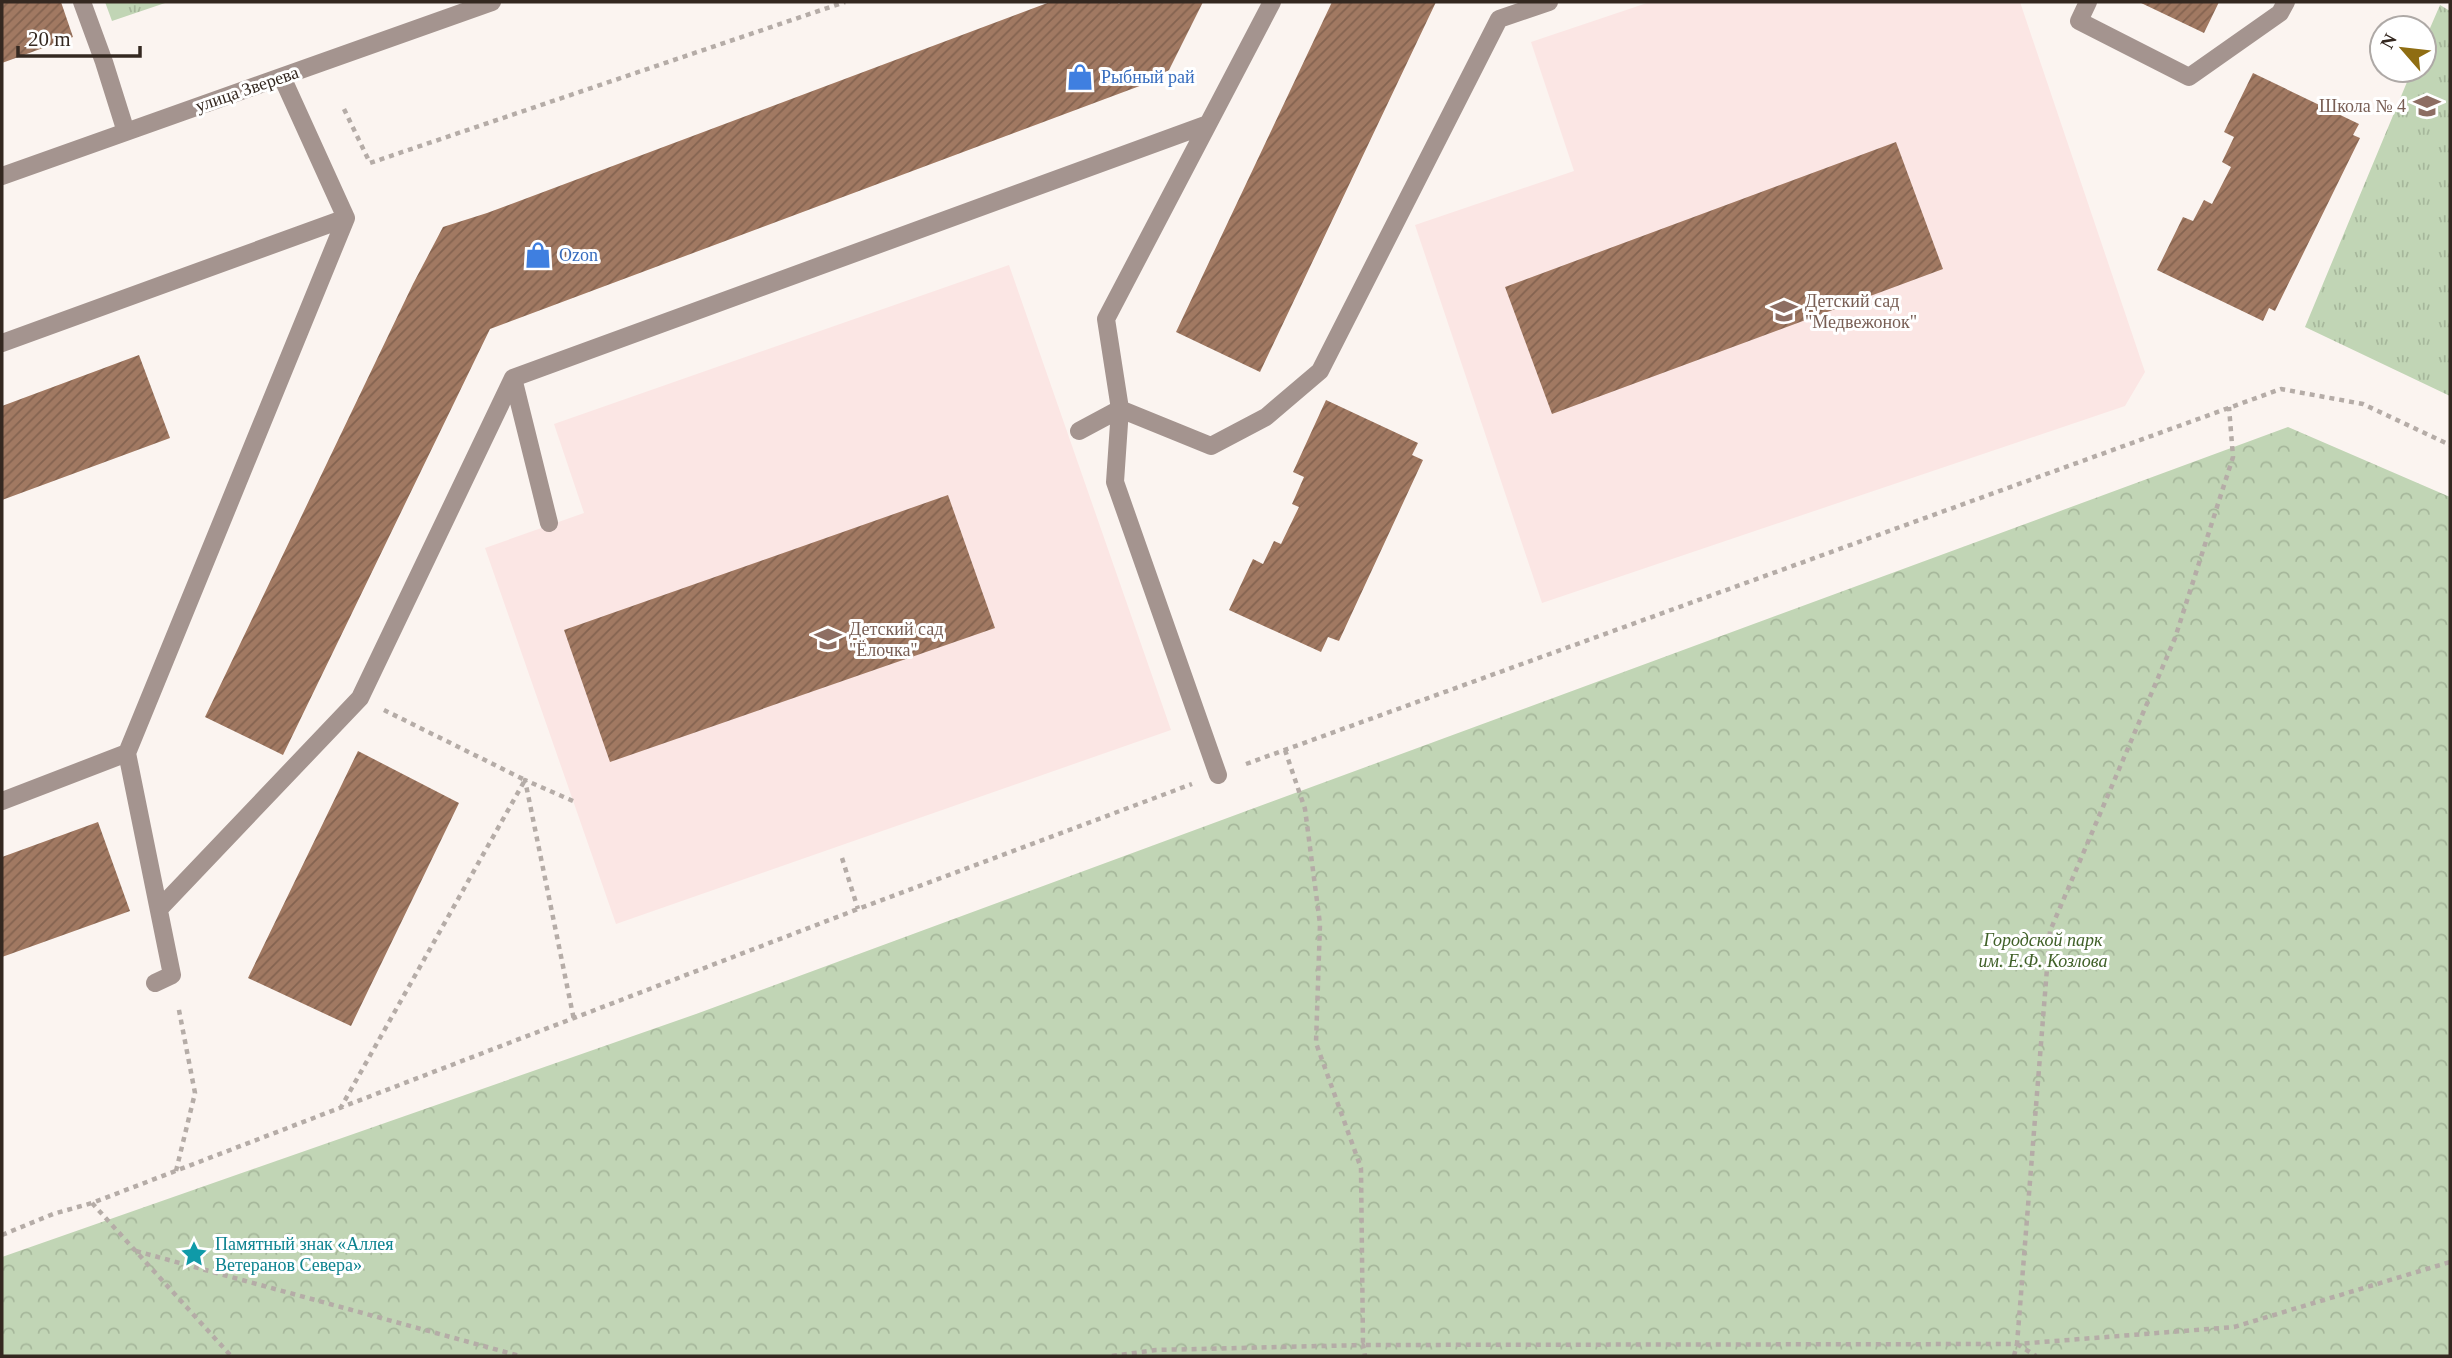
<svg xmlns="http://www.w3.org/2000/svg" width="2452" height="1358" viewBox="0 0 2452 1358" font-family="Georgia,serif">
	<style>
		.education { fill: #fbe6e4 }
		.grass { fill: url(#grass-tufts) }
		.park { fill: url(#park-crowns) }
		.building { fill: url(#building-hatch) }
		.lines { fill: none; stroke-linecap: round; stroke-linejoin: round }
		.path { stroke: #b5aca7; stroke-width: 4.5; stroke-dasharray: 5 5; stroke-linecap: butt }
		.minor { stroke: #a4948f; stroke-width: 18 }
		.labels { text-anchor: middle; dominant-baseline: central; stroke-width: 6; stroke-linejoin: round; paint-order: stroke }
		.shop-label { font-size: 18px; fill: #366cbe; stroke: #fff; text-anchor: start }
		.street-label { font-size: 18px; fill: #342820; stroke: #fff }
		.education-label { font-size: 18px; fill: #785e54; stroke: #fff; text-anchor: start }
		.park-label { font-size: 18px; font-style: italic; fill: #406028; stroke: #fff }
		.culture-label { font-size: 18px; fill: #0d838f; stroke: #fff; text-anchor: start }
	</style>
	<defs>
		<pattern id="grass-tufts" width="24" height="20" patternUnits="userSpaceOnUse" patternTransform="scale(1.75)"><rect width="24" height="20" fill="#c1d5b5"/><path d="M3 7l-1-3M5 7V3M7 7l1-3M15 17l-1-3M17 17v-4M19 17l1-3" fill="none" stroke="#a6b79b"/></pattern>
		<pattern id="park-crowns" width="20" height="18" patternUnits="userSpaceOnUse" patternTransform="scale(1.75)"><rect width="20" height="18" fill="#c1d5b5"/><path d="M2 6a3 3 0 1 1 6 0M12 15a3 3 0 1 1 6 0" fill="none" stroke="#a6b79b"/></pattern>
		<pattern id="building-hatch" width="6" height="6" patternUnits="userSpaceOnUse" patternTransform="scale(1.75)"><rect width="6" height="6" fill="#a17962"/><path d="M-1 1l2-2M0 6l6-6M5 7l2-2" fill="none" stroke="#846350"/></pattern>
	</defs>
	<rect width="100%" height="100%" fill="#fbf4f0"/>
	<!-- education -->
	<path class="education" d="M1650,2H2020L2145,372L2125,406L1542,603L1415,225L1574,171L1531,42Z
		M1009,265L1171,730L616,924L485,548L584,513L554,424Z"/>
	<!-- grass -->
	<path class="grass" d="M105,2H168L112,21Z
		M2440,5L2450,11V396L2305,327L2412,70H2424V42Z"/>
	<!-- park -->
	<path class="park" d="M2288,427L2450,497V1356H2V1257L696,1014Z"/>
	<!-- building -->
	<path class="building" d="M2,2H61L73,37L2,63Z
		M1050,2H1118L1119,4L1120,2H1203L1169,70L1145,84L490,329L283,755L205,717L413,284L443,227L487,213Z
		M1332,2H1436L1260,372L1176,332Z
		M2139,2H2219L2204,33Z
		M2253,73L2359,124L2353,135L2360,138L2275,311L2269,308L2263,321L2157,270L2183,217L2193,221L2204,200L2212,204L2231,167L2222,162L2234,137L2224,132Z
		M1896,142L1943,269L1552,414L1505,287Z
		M139,355L170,438L2,500V406Z
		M1326,400L1418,443L1412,455L1423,460L1339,641L1328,637L1321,652L1229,610L1253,559L1263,564L1274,541L1281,544L1299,507L1292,504L1304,477L1293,472Z
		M948,495L995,628L610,762L564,630Z
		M358,751L459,803L351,1026L248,978Z
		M98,822L130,911L2,957V857Z"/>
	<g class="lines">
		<!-- path -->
		<path class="path" d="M344,109L370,163L845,2
			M1285,750L1305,809L1320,924L1316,1043L1361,1168L1363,1345L2017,1344L2050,931L2175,638L2233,457L2229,407
			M1246,764L2281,389L2363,404L2450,445
			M573,801L525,780L574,1020
			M842,858L858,909
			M340,1109L525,780L384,710
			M176,1171L195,1093L178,1005
			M92,1203L231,1356
			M2,1235L53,1214L92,1203L858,909L1192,784
			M136,1251L520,1356
			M2017,1344L2036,1356
			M1112,1356L1156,1350L1363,1345L1365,1356
			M2014,1356L2017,1344L2234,1327L2450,1262"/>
		<!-- minor -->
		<path class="minor" d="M82,2L104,62L126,132
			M1272,2L1106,319L1120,409L1211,446L1266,417L1320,371L1499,19L1549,2
			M2088,2L2079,21L2189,77L2280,13L2286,2
			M2,176L492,2
			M2,343L346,218L282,77
			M513,378L549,523
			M1079,431L1120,409L1115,482L1218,775
			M2,801L127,753
			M160,908L360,698L513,378L1208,124
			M155,983L172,975L127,753L346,218"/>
	</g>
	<!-- icons -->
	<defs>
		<symbol id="shop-bare" viewBox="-9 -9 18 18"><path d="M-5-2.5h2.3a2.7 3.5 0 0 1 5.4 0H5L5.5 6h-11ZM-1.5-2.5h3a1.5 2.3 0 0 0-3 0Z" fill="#3f7fe0" stroke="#fff" stroke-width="2.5" paint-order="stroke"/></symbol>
		<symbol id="school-bare" viewBox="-9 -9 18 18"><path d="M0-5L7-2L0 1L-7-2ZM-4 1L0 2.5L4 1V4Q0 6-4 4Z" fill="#8d6e63" stroke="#fff" stroke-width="2.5" paint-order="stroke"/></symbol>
		<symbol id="sight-bare" viewBox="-9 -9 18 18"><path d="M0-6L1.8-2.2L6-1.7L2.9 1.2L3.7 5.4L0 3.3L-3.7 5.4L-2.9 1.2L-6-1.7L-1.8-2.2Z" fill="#0f9aa8" stroke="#fff" stroke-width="2.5" paint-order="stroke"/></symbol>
	</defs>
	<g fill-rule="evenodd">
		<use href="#shop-bare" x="1061" y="58" width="38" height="38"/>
		<use href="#school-bare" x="2408" y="87" width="38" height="38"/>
		<use href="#shop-bare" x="519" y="236" width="38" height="38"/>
		<use href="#school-bare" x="1765" y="292" width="38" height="38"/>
		<use href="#school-bare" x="809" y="620" width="38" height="38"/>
		<use href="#sight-bare" x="175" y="1235" width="38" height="38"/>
	</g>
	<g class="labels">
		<!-- shop labels -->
		<g class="shop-label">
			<text x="1101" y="77">Рыбный рай</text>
			<text x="559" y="255">Ozon</text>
		</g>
		<!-- street labels -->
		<g class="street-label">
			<text transform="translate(247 89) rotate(-19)">улица Зверева</text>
		</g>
		<!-- education labels -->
		<g class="education-label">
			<text x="2406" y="106" text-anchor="end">Школа № 4</text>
			<text x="1805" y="301">Детский сад<tspan x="1805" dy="21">"Медвежонок"</tspan></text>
			<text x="849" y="629">Детский сад<tspan x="849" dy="21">"Ёлочка"</tspan></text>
		</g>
		<!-- park labels -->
		<g class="park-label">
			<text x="2043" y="940">Городской парк<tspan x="2043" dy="21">им. Е.Ф. Козлова</tspan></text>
		</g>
		<!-- culture labels -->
		<g class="culture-label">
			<text x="215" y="1244">Памятный знак «Аллея<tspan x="215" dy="21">Ветеранов Севера»</tspan></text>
		</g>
	</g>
	<!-- border -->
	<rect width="2452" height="1358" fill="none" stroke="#342820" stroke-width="7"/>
	<!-- north arrow -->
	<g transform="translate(2403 49) rotate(298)"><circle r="33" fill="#ffffff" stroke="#aea9a6" stroke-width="2"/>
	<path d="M0-5L12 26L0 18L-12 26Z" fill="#8f6d12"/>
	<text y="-10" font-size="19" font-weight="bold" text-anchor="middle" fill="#342820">N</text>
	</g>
	<!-- scale -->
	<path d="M18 46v10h122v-10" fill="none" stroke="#342820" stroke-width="3.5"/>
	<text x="28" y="46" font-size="21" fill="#342820" stroke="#ffffff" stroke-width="5" paint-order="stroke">20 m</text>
</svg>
